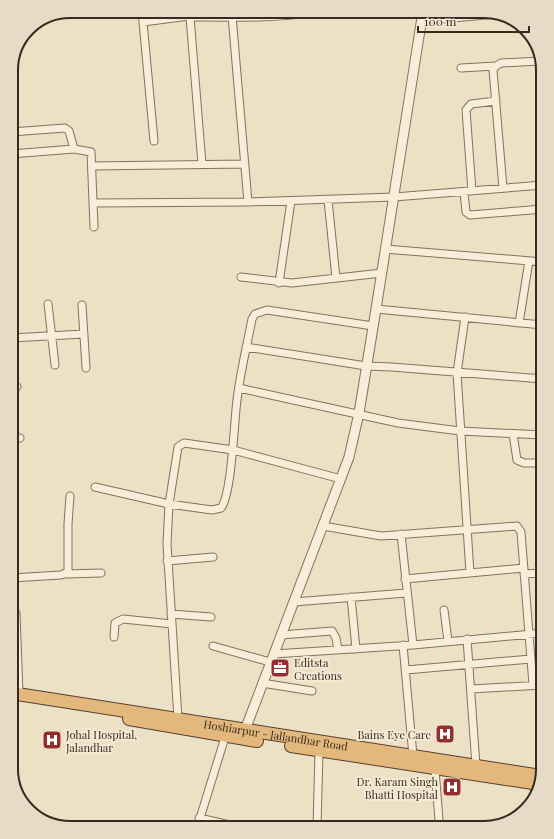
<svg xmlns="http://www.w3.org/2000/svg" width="554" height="839" viewBox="0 0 554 839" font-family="'Playfair Display',serif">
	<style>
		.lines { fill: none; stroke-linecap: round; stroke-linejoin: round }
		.minor-casing { stroke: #86725c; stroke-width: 9 }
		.tertiary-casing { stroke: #86725c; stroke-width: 11 }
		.trunk-casing { stroke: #544030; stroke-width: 14 }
		.minor { stroke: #f7edd8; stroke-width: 7 }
		.tertiary { stroke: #f7edd8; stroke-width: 9 }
		.trunk { stroke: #e3b87c; stroke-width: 12 }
		.labels { text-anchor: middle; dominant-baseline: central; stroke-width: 4; stroke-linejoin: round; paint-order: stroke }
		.poi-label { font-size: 11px; fill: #372a1f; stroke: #f4ead4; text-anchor: start }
		.street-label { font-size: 11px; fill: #372a1f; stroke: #f4ead4 }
		.rim { fill: none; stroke: #372a1f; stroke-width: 2 }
	</style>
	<rect width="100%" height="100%" fill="#ece0c5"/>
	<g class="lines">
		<defs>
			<path id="minor" d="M142,11L154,141
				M187,11L189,16L193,17C213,17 297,19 309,11
				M190,17L202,164
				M421,21L496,14
				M143,22L189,16
				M540,60L543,97
				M461,68L496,66
				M11,132L65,128L69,131L74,149L91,152L94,227
				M11,154L74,149
				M92,166L245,164
				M503,188L493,70L496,66L501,63L540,61
				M472,191L466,110L471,104L496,101
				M464,192L466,212L470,215L543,209
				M328,200L336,278
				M248,202L394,197L543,185
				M93,203L248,202L232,16
				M385,249L543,262
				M241,277L292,283L382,273
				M279,283L291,201
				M48,304L55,365
				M82,305L86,368
				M376,309L543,325
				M465,317L457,373L470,573
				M519,323L529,261
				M11,338L84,334
				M246,347L366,366L392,367L543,379
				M11,388L17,387
				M239,388L398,423L460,431L543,435
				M513,434L517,460L524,463H543
				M11,439L20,438
				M95,487L169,504L212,510L221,508C232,494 234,421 237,400C240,373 247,346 252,319L255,314L267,310L373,326
				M323,526L381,536L517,526L521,532L533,685
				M401,534L413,645
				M167,561L213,557
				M66,574L101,573
				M524,574L543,573
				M11,578L61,575L68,572V524L70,496
				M405,579L524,568
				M351,597L356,649
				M294,602L406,593
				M444,610L448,641
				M16,613L19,694
				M171,614L211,617
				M281,635L332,631L336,638L338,650
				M114,637L115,623L123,619L172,624
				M467,639L476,766
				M403,645L413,756
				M213,646L270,662
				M274,654L413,645L543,633
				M406,670L531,659
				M262,683L312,691
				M471,689L543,685
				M178,719L167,544L169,504L178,447L184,443L233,450L341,479
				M435,769L439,820L437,828
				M534,800L535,784
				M199,818L243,828
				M197,828L226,734
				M317,828L319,751"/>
			<path id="tertiary" d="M245,730L349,457L359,413L376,309L423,11"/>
			<g id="trunk">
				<path id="s1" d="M11,693L541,776"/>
				<path d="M129,719L257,741"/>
				<path d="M291,746L539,784"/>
			</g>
		</defs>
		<!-- minor casing -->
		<use href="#minor" class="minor-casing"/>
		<!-- tertiary casing -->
		<use href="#tertiary" class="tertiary-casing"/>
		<!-- trunk casing -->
		<use href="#trunk" class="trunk-casing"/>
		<!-- minor -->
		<use href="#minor" class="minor"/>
		<!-- tertiary -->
		<use href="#tertiary" class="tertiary"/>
		<!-- trunk -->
		<use href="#trunk" class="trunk"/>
	</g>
	<!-- icons -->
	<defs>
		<symbol id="office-square" viewBox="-11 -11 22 22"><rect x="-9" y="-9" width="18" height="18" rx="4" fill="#932e31" stroke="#f4ead4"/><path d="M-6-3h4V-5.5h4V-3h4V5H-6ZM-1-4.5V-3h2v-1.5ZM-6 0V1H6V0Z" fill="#fff"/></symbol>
		<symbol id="hospital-square" viewBox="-11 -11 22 22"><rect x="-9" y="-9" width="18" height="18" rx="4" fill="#932e31" stroke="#f4ead4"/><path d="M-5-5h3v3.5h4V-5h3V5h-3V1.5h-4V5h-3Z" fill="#fff"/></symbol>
	</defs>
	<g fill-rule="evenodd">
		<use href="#office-square" x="269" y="657" width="22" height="22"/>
		<use href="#hospital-square" x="434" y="723" width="22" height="22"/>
		<use href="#hospital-square" x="41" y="729" width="22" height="22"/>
		<use href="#hospital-square" x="441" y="776" width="22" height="22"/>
	</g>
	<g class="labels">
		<!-- poi labels -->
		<g class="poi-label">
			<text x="294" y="662">Editsta<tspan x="294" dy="13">Creations</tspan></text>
			<text x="66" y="734">Johal Hospital,<tspan x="66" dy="13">Jalandhar</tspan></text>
			<text x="431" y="734" text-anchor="end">Bains Eye Care</text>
			<text x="438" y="781" text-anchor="end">Dr. Karam Singh<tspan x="438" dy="13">Bhatti Hospital</tspan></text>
		</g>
		<!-- street labels -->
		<g class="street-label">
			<text stroke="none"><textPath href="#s1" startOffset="268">Hoshiarpur - Jallandhar Road</textPath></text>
		</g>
	</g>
	<!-- crop -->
	<path d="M0 0H554V839H0ZM70 18H484A52 52 0 0 1 536 70V769A52 52 0 0 1 484 821H70A52 52 0 0 1 18 769V70A52 52 0 0 1 70 18Z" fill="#e5dbc6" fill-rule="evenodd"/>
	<path class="rim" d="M70 18H484A52 52 0 0 1 536 70V769A52 52 0 0 1 484 821H70A52 52 0 0 1 18 769V70A52 52 0 0 1 70 18Z"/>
	<!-- scale -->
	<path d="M418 26v6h111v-6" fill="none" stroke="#372a1f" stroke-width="2"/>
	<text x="424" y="26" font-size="12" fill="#372a1f" stroke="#f4ead4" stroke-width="3" paint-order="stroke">100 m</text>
</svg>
